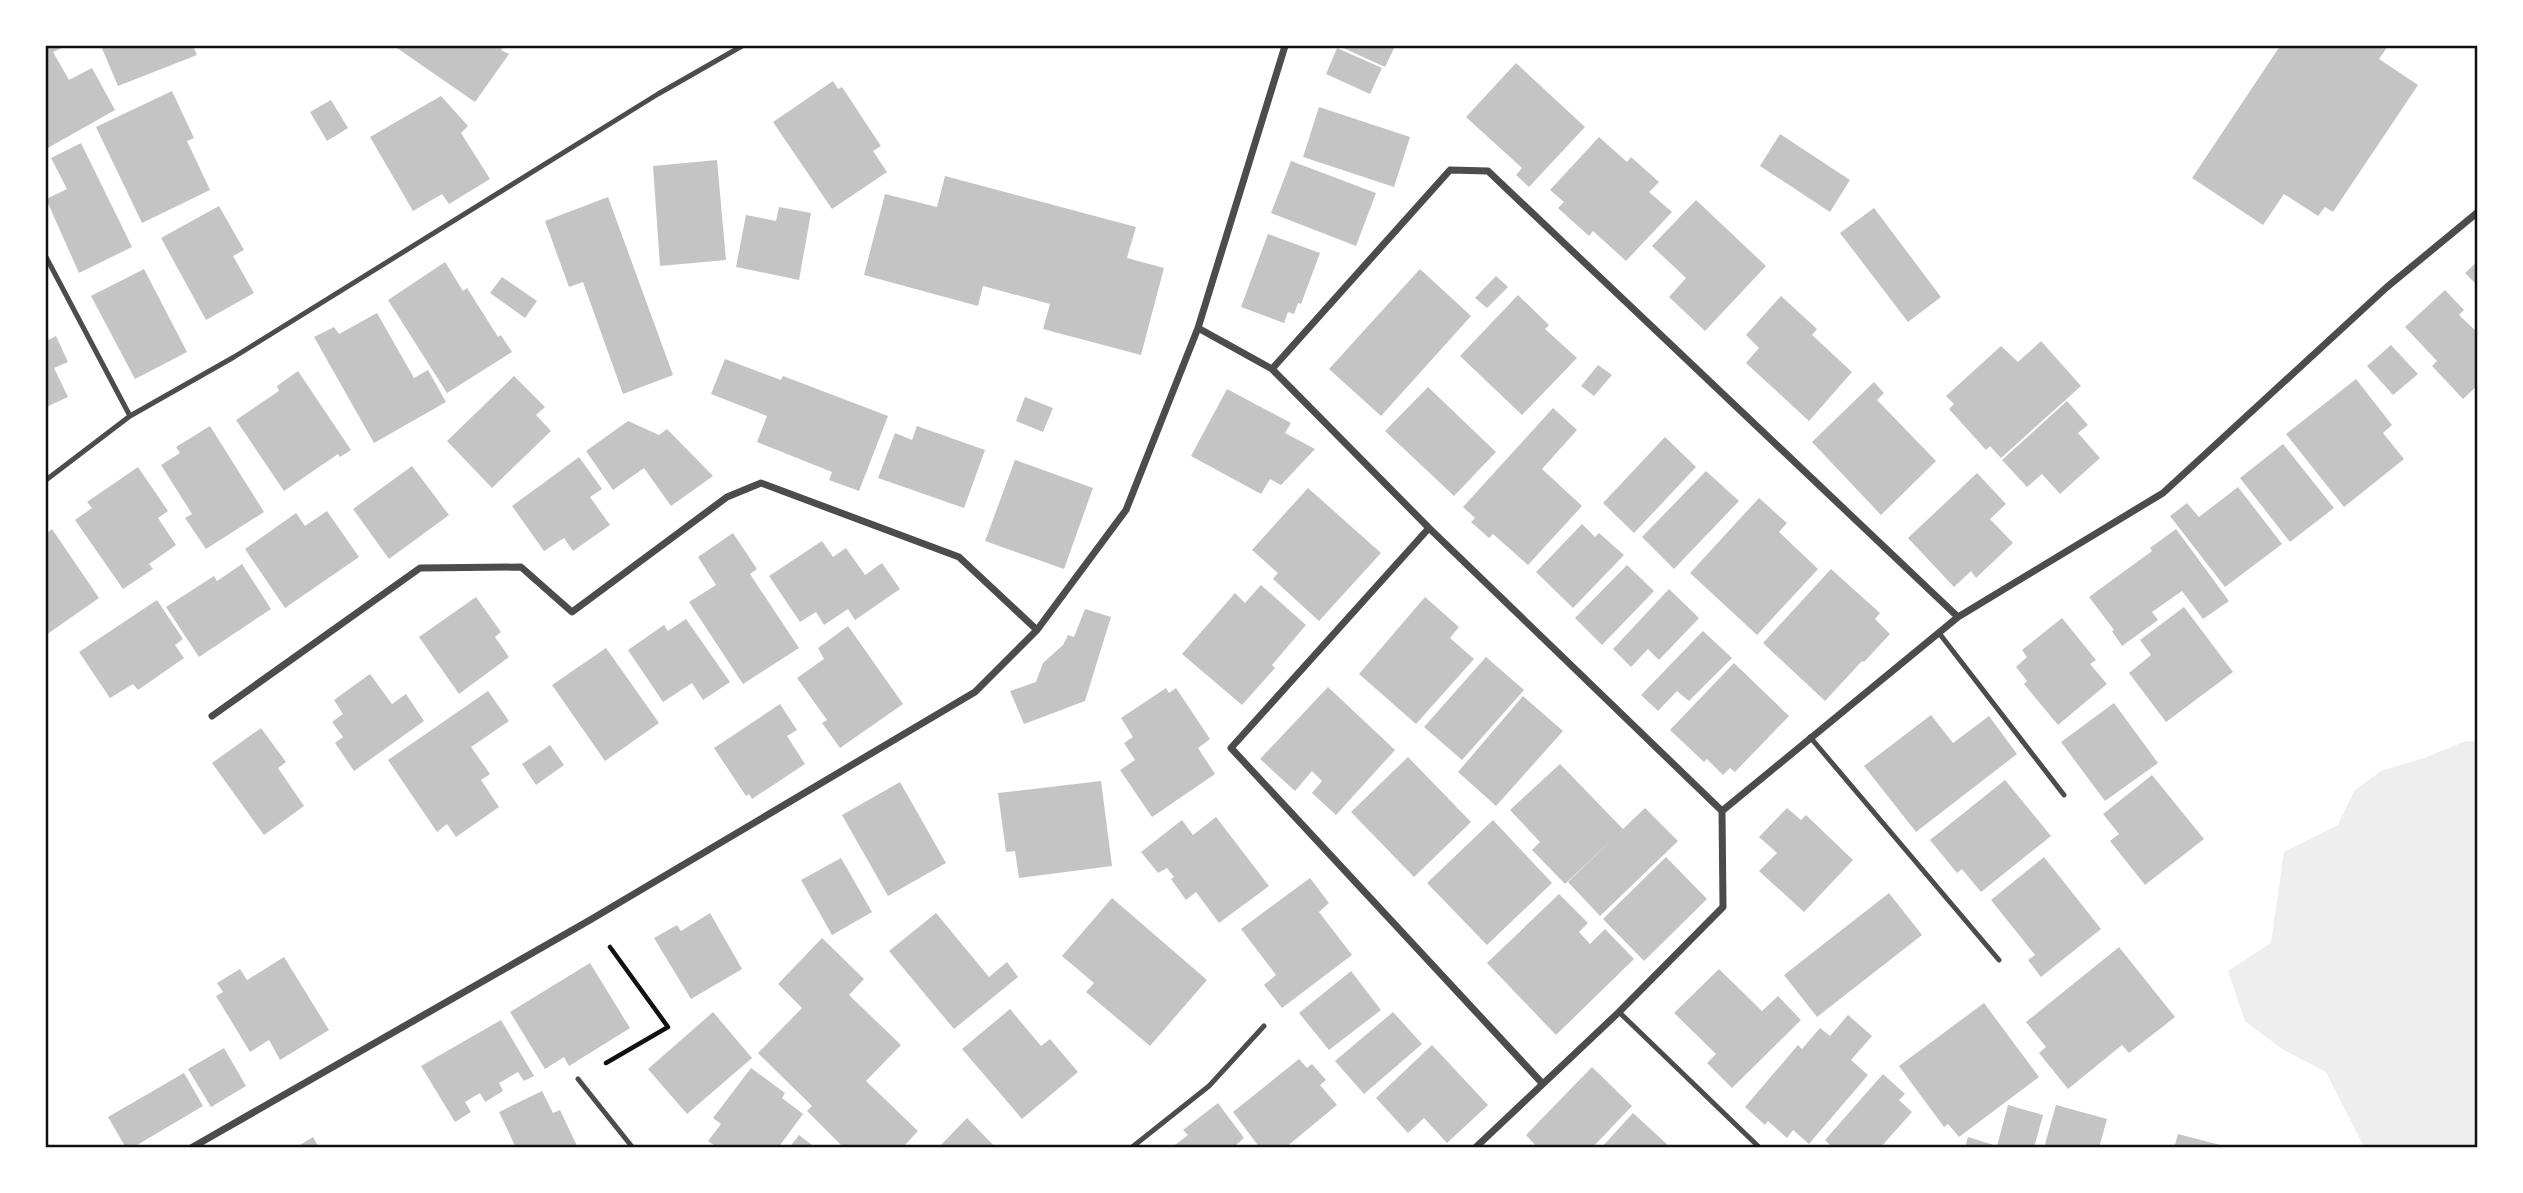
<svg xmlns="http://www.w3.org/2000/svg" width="2523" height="1193" viewBox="0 0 2523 1193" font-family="'Playfair Display',serif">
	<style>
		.green { fill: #eee }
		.building { fill: #c4c4c4 }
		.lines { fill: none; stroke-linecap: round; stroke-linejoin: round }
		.path { stroke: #111; stroke-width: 4.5 }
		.service { stroke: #4c4c4c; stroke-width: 5 }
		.minor { stroke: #4c4c4c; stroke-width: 7 }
		.neatline { fill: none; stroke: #111; stroke-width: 2.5 }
	</style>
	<rect width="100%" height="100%" fill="#fff"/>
	<!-- green -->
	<path class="green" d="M2466,741L2478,742L2477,1147H2364L2326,1072L2282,1049L2245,1021L2228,971L2271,943L2284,852L2338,825L2354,791L2381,771L2424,758Z"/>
	<!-- building -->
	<path class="building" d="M46,46H61L62,48L53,52L69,80L92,68L115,110L46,149Z
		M101,46H193L197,55L118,86Z
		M394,46H504L501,50L509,54L475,102Z
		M1339,46H1395L1385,67Z
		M2280,46H2388L2379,59L2418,85L2333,212L2325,207L2318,216L2284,194L2263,225L2192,178Z
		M1337,48L1382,68L1370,94L1326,74Z
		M1516,63L1585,127L1529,187L1516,175L1522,168L1466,117Z
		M833,81L838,89L842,87L881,146L873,151L887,172L832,209L773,122Z
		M172,91L194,138L187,141L210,190L142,223L96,127Z
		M441,96L468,126L461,133L490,179L449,204L442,194L413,211L370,137Z
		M331,100L348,128L327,141L310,112Z
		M1319,107L1410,137L1394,187L1303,157Z
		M1780,134L1850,180L1830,212L1760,166Z
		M1599,137L1627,162L1631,157L1659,182L1649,192L1672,212L1626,261L1593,231L1589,236L1558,208L1564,202L1550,190Z
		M81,143L132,247L79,273L46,199L67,189L51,158Z
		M717,160L726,260L660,266L653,166Z
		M1291,161L1376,193L1356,246L1271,213Z
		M945,176L1136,227L1127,258L1164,268L1141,355L1043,329L1050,304L983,286L978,306L864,275L885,194L937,207Z
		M608,197L673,375L623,394L583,282L569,287L545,221Z
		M1696,200L1766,266L1705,331L1669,297L1686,278L1652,246Z
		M219,206L244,250L233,256L254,293L206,320L161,238Z
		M779,207L811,213L799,280L736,267L746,215L776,221Z
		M1874,208L1941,297L1908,322L1840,233Z
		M1268,234L1320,253L1301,304L1298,303L1294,314L1288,312L1284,323L1241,307Z
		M2478,261V286L2465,273Z
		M445,262L463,291L467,288L498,337L501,335L512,352L447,393L388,300Z
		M144,269L187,352L135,379L91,296Z
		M1420,269L1471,316L1381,416L1329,369Z
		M1496,276L1508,287L1487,308L1475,298Z
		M502,277L537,301L525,318L490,293Z
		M2445,290L2464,310L2459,315L2478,333V385L2463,399L2432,366L2437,361L2405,327Z
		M1518,295L1549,325L1545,329L1577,358L1522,415L1460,356Z
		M1781,296L1817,329L1812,335L1852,372L1809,421L1746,363L1759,348L1746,335Z
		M377,313L414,378L428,370L446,402L374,443L314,337L334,327L339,334Z
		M56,336L68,362L54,368L68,397L46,407V341Z
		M2041,341L2081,386L2001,458L1990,446L1986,450L1949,409L1954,404L1946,396L2001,346L2018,362Z
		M2391,345L2418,374L2393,395L2367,366Z
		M725,359L781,380L783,376L888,416L859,491L829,480L832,472L757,442L767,416L711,394Z
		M1598,365L1612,375L1594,396L1581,386Z
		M298,371L351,450L340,457L338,454L284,491L236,420L279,391L277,386Z
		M514,376L545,407L536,415L551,431L492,488L447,441Z
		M2356,379L2392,425L2383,433L2404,459L2344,507L2286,434Z
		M1874,382L1884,393L1877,400L1936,461L1881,515L1812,442Z
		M1428,387L1496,452L1454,496L1385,431Z
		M1227,389L1291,423L1285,433L1315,449L1281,485L1270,479L1261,494L1191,456Z
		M1025,397L1053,408L1043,432L1016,421Z
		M2067,401L2088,425L2078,433L2100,458L2060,494L2042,474L2027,487L2002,460Z
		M1553,408L1577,430L1542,469L1582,506L1528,565L1493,534L1489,538L1471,522L1475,518L1463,507Z
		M628,421L659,435L667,429L713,476L671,506L644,468L613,490L586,451Z
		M210,426L264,512L206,549L185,518L192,514L161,465L180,453L176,447Z
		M917,426L985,450L964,508L878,478L895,433L912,440Z
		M1665,437L1696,467L1634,533L1603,503Z
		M2283,444L2334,508L2290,542L2240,478Z
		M579,457L602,489L590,497L610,525L573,551L564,538L544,551L512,506Z
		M1015,460L1093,488L1064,569L985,541Z
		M412,466L449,515L389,559L353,509Z
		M138,467L168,511L158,518L176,545L149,564L153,569L123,589L75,520L92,508L87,502Z
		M1706,471L1739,501L1674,569L1642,537Z
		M1977,473L2006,504L1990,519L2013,543L1976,578L1971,571L1954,587L1908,538Z
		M2238,487L2282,544L2225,587L2170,516L2187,503L2199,517Z
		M1308,488L1381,553L1319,621L1273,579L1278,573L1252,550Z
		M1759,498L1787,523L1779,532L1818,569L1757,635L1690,573Z
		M327,511L359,557L285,608L245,549L296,513L305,526Z
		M1582,524L1595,537L1599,533L1624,555L1573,608L1536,572Z
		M52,529L99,598L46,635V534Z
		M2176,529L2229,601L2203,619L2182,591L2152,612L2158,620L2122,646L2112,631L2114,630L2089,597L2152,551L2150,548Z
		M733,533L757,569L750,574L799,648L743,684L689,602L716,585L698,557Z
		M822,541L833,557L846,548L865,575L882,563L900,589L855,620L848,609L824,625L816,612L800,622L769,576Z
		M242,564L271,609L199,657L166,607L214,576L217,581Z
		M1627,565L1654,591L1602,645L1575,618Z
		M1831,569L1880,613L1875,619L1890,634L1864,662L1862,661L1825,701L1763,643Z
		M1261,585L1306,625L1272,665L1275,668L1242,705L1182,654L1235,593L1245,603Z
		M1669,589L1699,618L1659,660L1648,649L1631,667L1613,649Z
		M476,597L501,632L495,637L509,657L459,694L419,637Z
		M1425,597L1459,627L1450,638L1474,659L1416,724L1359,674Z
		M157,600L183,639L175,645L184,658L138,690L133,684L110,698L79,652Z
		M2184,607L2233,672L2166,722L2129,673L2151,655L2140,640Z
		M1085,609L1111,617L1085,701L1024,724L1010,691L1036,682L1043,663L1063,645L1068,635L1074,637Z
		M2062,618L2096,660L2090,664L2107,684L2058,725L2024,684L2027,681L2016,667L2027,657L2022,650Z
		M686,619L730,682L703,700L692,683L663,702L628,650L664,625L668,631Z
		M848,626L903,704L840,748L822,723L827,720L797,678L824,659L818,648Z
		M1703,631L1732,658L1689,701L1677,691L1658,711L1641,695Z
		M606,648L659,723L605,761L552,685Z
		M1486,657L1524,690L1462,760L1424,727Z
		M1734,663L1789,716L1735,772L1730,768L1723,775L1707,759L1704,762L1670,730Z
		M370,674L392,704L406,694L424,721L354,771L335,743L343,737L332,722L343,714L334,700Z
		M1328,687L1395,750L1336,815L1312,793L1322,781L1312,771L1295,791L1260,759Z
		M1166,688L1169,693L1176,688L1210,739L1198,748L1215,774L1152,817L1120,770L1135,760L1124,743L1133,737L1121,718Z
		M488,691L509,721L471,747L490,774L481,780L499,807L456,837L447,824L437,832L388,760Z
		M1523,696L1563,731L1496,806L1458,772Z
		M2114,703L2158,763L2105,801L2061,742Z
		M780,704L797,730L787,736L805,764L752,799L749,794L746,796L714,748Z
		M1931,715L1953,743L1989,716L2017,754L1916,832L1864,766Z
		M261,728L286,762L278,768L304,806L264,835L212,763Z
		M550,745L564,765L536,785L522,764Z
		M1408,757L1471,822L1414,877L1351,812Z
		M1560,764L1623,829L1645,808L1678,841L1600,916L1568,882L1616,836L1565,884L1532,850L1540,842L1510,810Z
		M2152,775L2204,839L2145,885L2110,841L2119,834L2103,814Z
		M2005,780L2051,836L1981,892L1962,869L1957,873L1930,840Z
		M1101,781L1112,866L1019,878L1015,851L1006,852L998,793Z
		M900,782L946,863L888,896L842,815Z
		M1787,808L1801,820L1806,815L1853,860L1804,912L1759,871L1777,853L1759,837Z
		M1216,817L1269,886L1219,923L1196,892L1186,900L1171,879L1174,877L1167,868L1158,873L1141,852L1182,820L1193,835Z
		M1493,820L1552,883L1487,945L1427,883Z
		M1666,857L1707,899L1644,961L1603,919Z
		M2044,857L2101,929L2041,977L2028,960L2035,955L1991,900Z
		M841,858L872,912L832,935L801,880Z
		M1310,878L1329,903L1319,912L1352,955L1282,1008L1264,985L1276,975L1241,929Z
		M1889,893L1922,935L1817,1017L1784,975Z
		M1559,894L1588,923L1579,932L1590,944L1605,929L1634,959L1556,1035L1487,963Z
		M1112,898L1207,980L1150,1046L1086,992L1094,983L1062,956Z
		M710,913L742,969L691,999L654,938L677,925L681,931Z
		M936,913L989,977L1007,962L1018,977L954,1029L889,951Z
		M822,938L864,979L849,995L901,1045L866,1081L918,1131L902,1148H844L807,1111L812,1106L758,1053L802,1008L778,984Z
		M2119,947L2175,1017L2129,1053L2122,1045L2068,1089L2039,1053L2046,1047L2026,1022Z
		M284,957L329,1030L280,1060L269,1040L250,1052L216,996L223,992L217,983L240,969L247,980Z
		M590,963L630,1028L569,1066L564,1057L545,1069L510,1012Z
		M1719,969L1762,1011L1778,996L1801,1020L1732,1088L1707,1063L1716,1054L1674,1013Z
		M1351,971L1381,1010L1329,1050L1299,1013Z
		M1984,1003L2039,1077L1959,1137L1948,1124L1944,1127L1899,1066Z
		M1010,1009L1041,1046L1050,1039L1078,1072L1022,1119L962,1049Z
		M713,1012L752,1058L687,1114L648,1069Z
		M1393,1012L1422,1044L1364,1094L1335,1061Z
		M1848,1015L1872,1036L1851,1060L1868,1075L1809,1144L1793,1130L1787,1138L1768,1121L1765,1125L1745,1107L1798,1045L1802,1049L1820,1028L1830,1036Z
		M501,1020L534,1076L524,1081L518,1072L499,1083L503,1091L485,1102L480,1093L465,1102L471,1112L455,1122L421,1066Z
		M1432,1045L1488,1105L1447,1143L1424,1118L1408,1133L1376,1098Z
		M224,1048L246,1086L211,1107L188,1069Z
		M1299,1059L1307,1068L1312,1064L1326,1080L1320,1085L1337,1105L1285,1148H1260L1233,1112Z
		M1592,1067L1632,1106L1592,1148H1538L1526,1135Z
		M751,1068L785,1093L782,1098L803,1114L778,1148H718L708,1141L721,1124L713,1118Z
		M184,1073L203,1106L132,1148H126L108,1117Z
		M1883,1074L1905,1094L1899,1100L1912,1112L1880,1148H1833L1825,1140Z
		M542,1091L553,1113L560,1110L578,1148H516L499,1112Z
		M1218,1103L1244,1138L1236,1145L1238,1148H1171L1188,1135L1183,1130Z
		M2008,1105L2043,1115L2034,1148H1965L1968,1137L1997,1146Z
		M2056,1105L2107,1119L2099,1148H2044Z
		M1633,1113L1671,1148H1601Z
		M967,1118L996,1148H938Z
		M2178,1134L2228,1147V1148H2174Z
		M799,1135L816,1148H789Z
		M313,1137L319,1148H295Z"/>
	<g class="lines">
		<!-- path -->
		<path class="path" d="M606,1063L668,1027L610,947"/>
		<!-- service -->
		<path class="service" d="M46,257L130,416
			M46,480L130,416L234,357L658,94L742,46
			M1939,633L2064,795
			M1810,737L1999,960
			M1619,1012L1760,1148
			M578,1079L633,1148
			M1131,1148L1209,1086L1264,1026"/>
		<!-- minor -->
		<path class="minor" d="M1198,328L1272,369L1429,528L1722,811L1723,907L1619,1012L1475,1148
			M1272,369L1450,170L1488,171L1958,617
			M1429,528L1231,748L1542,1083
			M212,716L420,568L521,567L572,612L727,497L761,483L959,557L1037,630
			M1722,811L1958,617L2163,493L2387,287L2478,212
			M191,1148L590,920L975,692L1037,630L1126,510L1198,328L1285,46"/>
	</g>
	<!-- border -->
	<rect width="2523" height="1193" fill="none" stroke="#ffffff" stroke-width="94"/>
	<rect x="47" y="47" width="2429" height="1099" class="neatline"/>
</svg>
